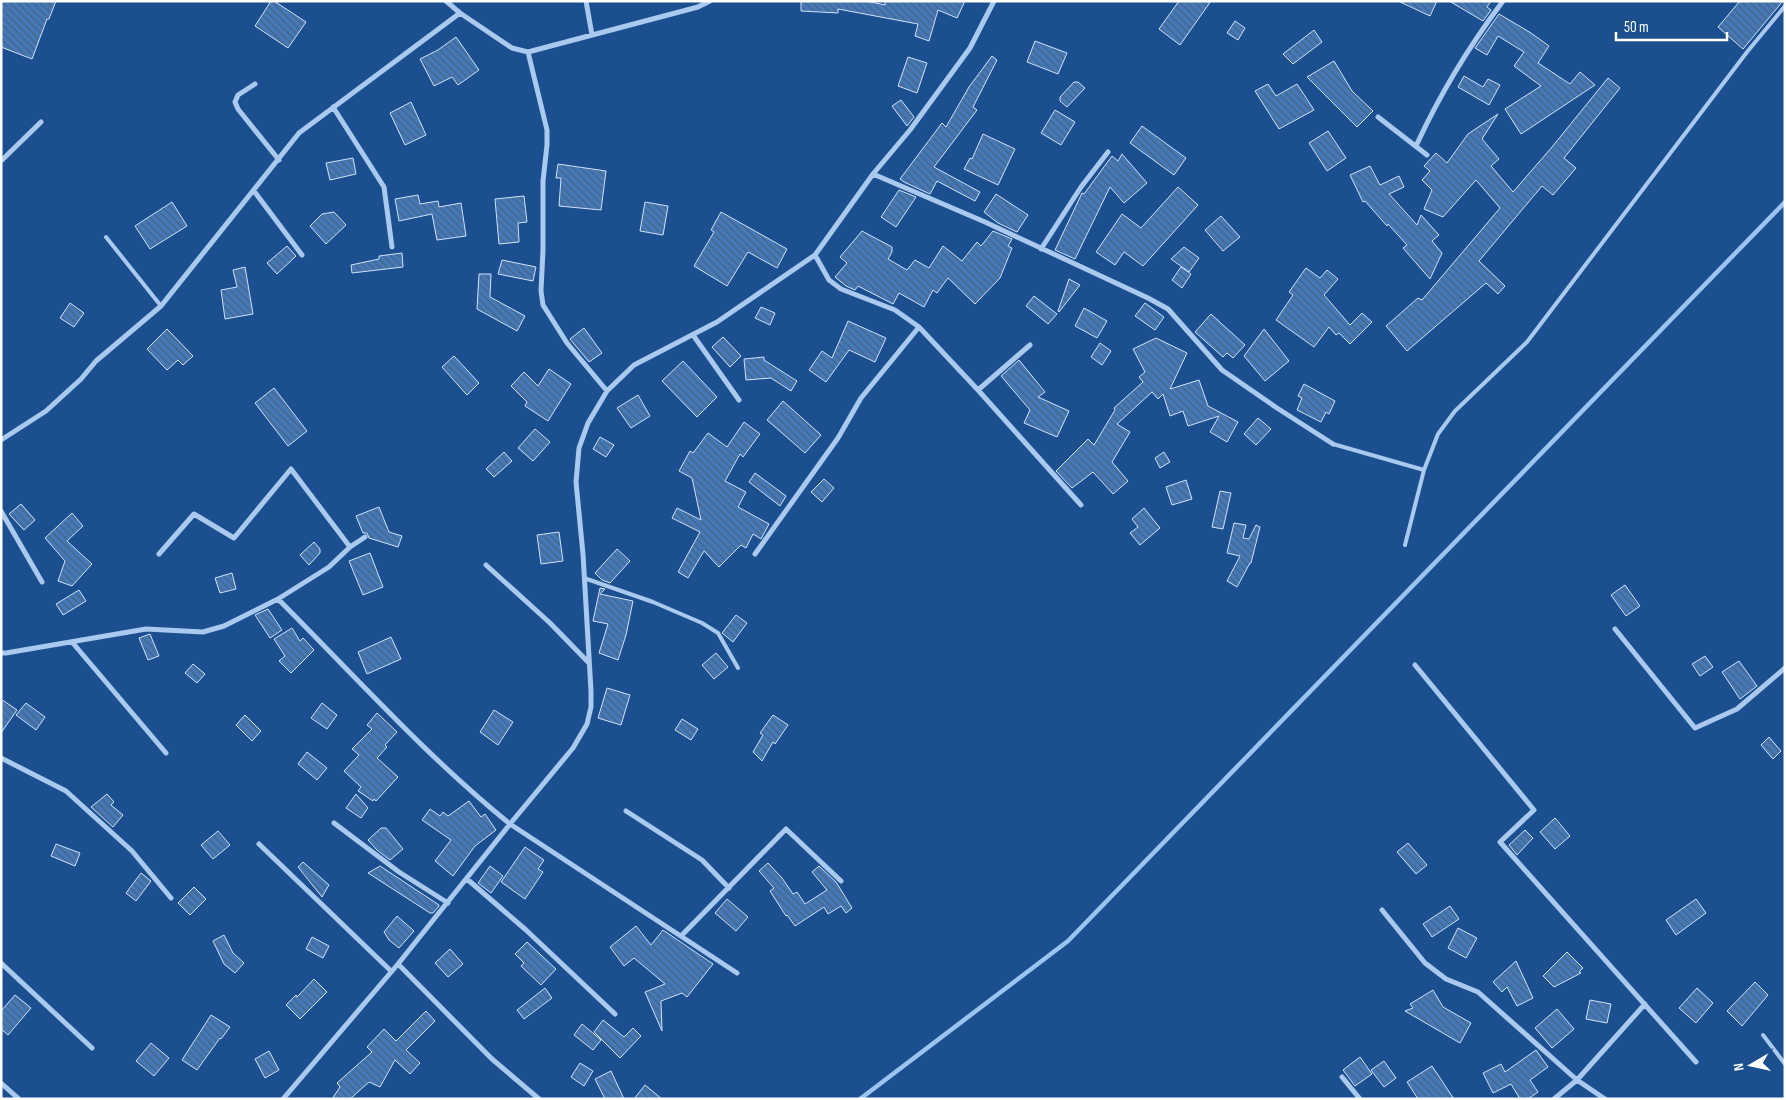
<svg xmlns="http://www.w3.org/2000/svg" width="1786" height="1100" viewBox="0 0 1786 1100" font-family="'Sofia Sans Condensed',sans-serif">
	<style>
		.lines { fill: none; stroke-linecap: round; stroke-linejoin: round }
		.stream { stroke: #9cc4f0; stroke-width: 4.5 }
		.building { fill: url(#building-back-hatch); stroke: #cfe3fa }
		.lane { stroke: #a9c9ee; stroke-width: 4 }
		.street { stroke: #a9c9ee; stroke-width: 5 }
	</style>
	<defs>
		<pattern id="building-back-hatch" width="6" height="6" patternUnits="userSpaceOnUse" patternTransform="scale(1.25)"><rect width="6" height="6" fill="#4478b7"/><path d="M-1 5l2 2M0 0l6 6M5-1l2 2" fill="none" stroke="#486282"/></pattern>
	</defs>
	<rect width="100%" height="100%" fill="#1b4f8f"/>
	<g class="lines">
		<!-- stream -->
		<path class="stream" d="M860,1099L1068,941L1785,202"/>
	</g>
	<!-- building -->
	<path class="building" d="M1,1H56L49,19H47L32,59L1,47Z
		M271,1H274L306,22L288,48L255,26Z
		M801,1H866L885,5V1H965L957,18L938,10L929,41L915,36L918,24L838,9V13L801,11Z
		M1179,1H1211L1180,45L1159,29Z
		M1398,1H1437L1430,16Z
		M1449,1H1491L1487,7L1491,10L1483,21Z
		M1740,1H1783L1743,49L1718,27Z
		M1499,14L1531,33L1549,46L1538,63L1570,84L1580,72L1595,85L1521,134L1505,109L1541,86L1514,66L1524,52L1498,36L1487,55L1475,48Z
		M1235,21L1245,28L1238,40L1227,33Z
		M1314,30L1322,42L1293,64L1283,54Z
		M456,37L479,70L458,85L452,77L434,86L420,59L438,50Z
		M1035,41L1067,53L1058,74L1027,62Z
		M992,56L997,60L973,107L977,110L934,167L980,192L975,201L937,181L930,194L904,182L900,179L942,123L946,127L969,87Z
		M908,57L927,63L917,93L898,86Z
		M1334,61L1352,91L1373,111L1357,127L1307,77Z
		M1464,76L1483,87L1488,79L1500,85L1489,105L1458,87Z
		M1608,78L1620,88L1564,158L1576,168L1553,195L1542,186L1479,261L1505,286L1498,294L1486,283L1407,351L1386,326L1418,298L1422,300L1500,208L1476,180L1443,217L1424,209L1432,190L1422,180L1430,171L1424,166L1436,153L1447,163L1468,134L1498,114L1482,139L1499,159L1491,166L1513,192L1552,147Z
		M1074,82H1078L1085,88L1067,107L1060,101V97Z
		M1268,84L1276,96L1297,84L1314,110L1279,129L1255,91Z
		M901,100L914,117L907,126L892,106Z
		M411,102L426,135L405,145L390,113Z
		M1055,110L1075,122L1061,145L1041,133Z
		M1142,126L1186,158L1174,175L1130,143Z
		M1328,131L1346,158L1327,171L1309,143Z
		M983,134L1015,149L998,185L964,169L970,158L972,159Z
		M1122,154L1147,183L1124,203L1110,187L1075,259L1055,250L1082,193L1084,194L1112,156L1118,161Z
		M353,158L356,174L330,180L326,163Z
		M558,164L606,171L601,210L559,206L561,178H556Z
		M1370,166L1380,185L1399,176L1404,187L1389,194L1417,225L1421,215L1439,235L1432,241L1442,253L1430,279L1403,248L1407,245L1388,224L1387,226L1365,201L1363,202L1350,175Z
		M1178,187L1198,205L1143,266L1124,252L1115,265L1096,252L1122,214L1141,228Z
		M899,190L916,197L896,227L881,217Z
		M996,194L1028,215L1017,232L998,223L984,212Z
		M418,195L420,204L438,201L439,207L461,203L466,236L437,240L432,214L399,221L395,199Z
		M524,196L527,222L518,223L519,242L499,244L495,199Z
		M172,202L187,226L150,249L135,226Z
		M645,202L668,206L663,235L640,231Z
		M334,212L346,225L326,244L310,226L322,214Z
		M721,212L787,249L777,268L748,252L727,286L694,266L714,232L711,230Z
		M1221,216L1240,237L1223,251L1205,230Z
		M862,231L892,247V252L888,259L907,270L915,260L929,268L943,246L962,261L977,242L981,246L993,231L1012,239L1008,246L1012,248L1000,278L975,304L948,278L937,293L933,290L924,307L899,293L893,304L858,286L855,290L846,286L835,277L847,263L840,257Z
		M287,246L296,256L277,274L267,263Z
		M1184,247L1199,258L1189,272L1171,259Z
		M402,253L403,267L352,273L351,265L379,259V256Z
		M502,260L536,267L533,281L498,274Z
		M245,267L253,314L225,319L221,290L237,287L233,270Z
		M1181,267L1191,274L1182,288L1172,280Z
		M1306,268L1320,278L1327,270L1338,279L1324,295L1350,325L1362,313L1372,322L1350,344L1339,333L1336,335L1329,327L1314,347L1276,320L1293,295L1289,292Z
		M479,274H491L490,297L525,316L517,331L477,309Z
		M1069,279L1080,285L1059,312L1058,311Z
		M1034,296L1057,314L1048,324L1026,306Z
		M70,303L84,313L74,327L60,318Z
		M1145,303L1164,317L1155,330L1135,316Z
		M761,307L775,313L770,325L755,318Z
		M1084,308L1107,321L1097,338L1075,326Z
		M1211,314L1245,345L1233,358L1227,353L1223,357L1195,332Z
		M848,321L886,338L875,362L849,350L826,382L809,370L822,351L832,358Z
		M584,328L602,353L589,362L570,339Z
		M167,329L193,356L183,365L178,360L167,370L147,349Z
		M1264,329L1289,361L1265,381L1244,356Z
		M723,337L741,356L730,367L712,347Z
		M1156,338L1187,353L1170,389L1199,380L1208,406L1238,422L1227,442L1210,432L1219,416L1188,426L1183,411L1170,416L1163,394L1158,399L1152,392L1117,424L1130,432L1112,462L1128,481L1113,494L1093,472L1072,488L1056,471L1088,439L1094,445L1115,410L1114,408L1143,382L1139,377L1145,372L1133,349Z
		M1100,343L1111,351L1102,365L1091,357Z
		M454,356L479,383L467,395L442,367Z
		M764,357V360L797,381L791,391L771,378L746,380L744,359Z
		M1019,360L1045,392L1038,397L1069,411L1057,437L1024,423L1030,410L1001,376Z
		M683,361L717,397L697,417L662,381Z
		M549,369L571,384L548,421L525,406L527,402L511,386L524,372L538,386Z
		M1304,384L1335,401L1329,414L1326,412L1321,422L1297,410L1302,398L1298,396Z
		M274,388L307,431L288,446L255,403Z
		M638,395L650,416L631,428L617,408Z
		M783,401L821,435L805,453L767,420Z
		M1258,418L1271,429L1256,445L1244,434Z
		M744,422L760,434L743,457L740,454L725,481L746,492L738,507L769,524L761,539L753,534L746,548L741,545L719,567L704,551L688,578L678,572L700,532L672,518L677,508L701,520L692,478L679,471L690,451L693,453L708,433L727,447Z
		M535,429L550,442L533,461L518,448Z
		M600,437L614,445L606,457L593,449Z
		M504,452L512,461L494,477L486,469Z
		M1164,452L1170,462L1160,468L1155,458Z
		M755,473L786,496L780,506L749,482Z
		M824,479L834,488L822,502L811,492Z
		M1186,480L1192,499L1172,505L1166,487Z
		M1220,491L1231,493L1223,529L1212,527Z
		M21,504L35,520L24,530L9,514Z
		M379,507L389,532L402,536L398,547L369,538L367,533H363L356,516Z
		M1144,508L1160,528L1140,545L1130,533L1138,527L1132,519Z
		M72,513L83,526L67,541L92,564L72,586L58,581L65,561L45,538Z
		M1234,523L1246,525L1243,538L1249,539L1256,525L1260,527L1251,563H1250L1237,587L1227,581L1240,556L1227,553Z
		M559,532L563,561L541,564L537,535Z
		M314,542L320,549V553L309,565L300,555Z
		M617,549L630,561L610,583L602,580L595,573Z
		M370,553L383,587L363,595L349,561Z
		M232,573L236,589L220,593L215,578Z
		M1625,585L1640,606L1626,616L1611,595Z
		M600,588L605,589L600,594L633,601L626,635L618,660L599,653L608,624L593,621Z
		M79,590L86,601L63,615L56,604Z
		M268,609L282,630L270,638L255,615Z
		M736,615L747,623L733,642L722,633Z
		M292,628L300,641L303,638L314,650L291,673L279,661L285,656L274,639Z
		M150,634L159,656L148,660L139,638Z
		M391,637L401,659L367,674L358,652Z
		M716,653L728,667L714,679L702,665Z
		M1705,656L1713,667L1700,676L1692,664Z
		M1739,661L1757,686L1740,699L1722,672Z
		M193,664L205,674L197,683L185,673Z
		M607,688L630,695L621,725L598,718Z
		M1,699L17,710L1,733Z
		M26,703L45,717L36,730L16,715Z
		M322,703L337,715L327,729L311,718Z
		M494,710L513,722L498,745L480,732Z
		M377,713L397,732L385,745L387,747L377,758L398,777L376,801L374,799L373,801L358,791L361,787L344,771L359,755L352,749L372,729L367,725Z
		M245,715L261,731L252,741L236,725Z
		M773,715L788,725L775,744L773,742L762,761L753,752L763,735L760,733Z
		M682,719L698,729L691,740L675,730Z
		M1769,737L1781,751L1773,759L1761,745Z
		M307,752L327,768L317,780L298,764Z
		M107,794L114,802L111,805L123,815L113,827L91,807Z
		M356,794L368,808L361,818L346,808Z
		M469,801L481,817L485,814L496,830L475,846L453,876L435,861L451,840L422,820L430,809L440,816L443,812L448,816Z
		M1555,818L1570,836L1555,849L1540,832Z
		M381,828H386L403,849L390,860L377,850L368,840Z
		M1525,830L1533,838L1517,855L1509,845Z
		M218,831L230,845L213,859L201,845Z
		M1408,843L1427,865L1416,874L1397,852Z
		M56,844L80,853L75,866L51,856Z
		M525,847L544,860L538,869L543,872L525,899L501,882Z
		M303,862L329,885L322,897L298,867Z
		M768,863L782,878L793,894L797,892L805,904L827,890L812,872L819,866L836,882L852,908L846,913L841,906L828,914L824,907L795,926L787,915L786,916L770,891L774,888L759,871Z
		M380,866L439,905V906L433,913H430L368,873Z
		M490,866L503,876L491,893L478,883Z
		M141,873L151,881L136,901L126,893Z
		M194,887L206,899L190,915L178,903Z
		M727,899L748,917L736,931L715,913Z
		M1696,899L1706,913L1676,935L1666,920Z
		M1450,906L1459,919L1432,937L1423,924Z
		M397,916L414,931L399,948L389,940L384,932Z
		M636,926L651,945L663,930L713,964L687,997L682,993L661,1001L662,1031L645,992L665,984L634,958L624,966L610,947Z
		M1458,928L1477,938L1466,958L1448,948Z
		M224,935L233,953L244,963L235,973L224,964L213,941Z
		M312,937L329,946L323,958L306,949Z
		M527,942L556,969L541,985L521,966L524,963L515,954Z
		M450,949L463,964L448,977L435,963Z
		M1567,952L1583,968L1579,972L1581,973L1554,987L1543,976Z
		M1516,961L1533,998L1517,1006L1507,987L1502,992L1493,982Z
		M314,979L327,992L300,1019L286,1005L296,995L297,997Z
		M1755,982L1768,995L1742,1026L1727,1011Z
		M545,988L552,998L524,1019L517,1010Z
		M1697,988L1713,1003L1696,1023L1679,1008Z
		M1433,990L1443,1007L1471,1023L1460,1043L1405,1011L1413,1008L1410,1004Z
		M15,995L31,1008L8,1035L1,1029V1011Z
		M1590,1000L1611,1004L1607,1023L1586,1019Z
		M1557,1009L1574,1029L1552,1048L1535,1028Z
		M426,1011L435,1021L406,1050L420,1063L410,1074L395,1060L380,1087L369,1082L350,1099H332L340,1087L337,1083L372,1052L367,1047L384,1029L396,1041Z
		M211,1015L230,1027L221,1039L220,1038L197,1070L182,1060Z
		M603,1020L624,1037L633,1028L641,1036L620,1058L594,1032Z
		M582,1024L601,1040L593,1050L574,1035Z
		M151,1043L169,1058L154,1076L136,1061Z
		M1536,1050L1548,1067L1530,1080L1538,1092L1528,1099H1520L1511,1084L1493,1093L1483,1073L1501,1064L1505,1072Z
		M269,1051L279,1070L265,1078L255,1059Z
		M1360,1057L1372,1074L1355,1086L1343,1070Z
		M1384,1061L1396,1078L1384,1087L1371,1070Z
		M580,1063L593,1071L584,1086L571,1077Z
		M1432,1066L1454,1099H1418L1407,1082Z
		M611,1071L624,1099H605L595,1079Z
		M645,1085L662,1099H634Z"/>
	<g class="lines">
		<!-- lane -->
		<path class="lane" d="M106,237L161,306
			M1333,444L1424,470
			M1405,545L1424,470L1438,434L1455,411L1527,342L1747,52L1785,6
			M584,578L653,602L702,623L718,633L738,668
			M1763,1035L1785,1064"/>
		<!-- street -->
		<path class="street" d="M446,1L460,13L512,48L528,52L698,7L710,1
			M586,1L592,35
			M528,52L547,130V145L543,181V250L541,291L543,305L567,343L607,391
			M255,84L238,95L235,102L238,109L279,160
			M333,107L384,187L392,247
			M1378,117L1427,155
			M1416,146C1439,96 1470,45 1503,1
			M1,161L41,122
			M873,174L985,222L1148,298L1168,309L1222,370L1277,408L1333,444
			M254,191L302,255
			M1041,249L1081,187L1108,152
			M815,255L829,280L841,289L895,310L919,327L978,390L1081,505
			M693,335L739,400
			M978,390L1030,345
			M1,440L46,411L81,379L96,361L161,306L299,133L460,13
			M1,511L42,582
			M159,554L194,514L234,538L291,469L350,547
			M755,554L838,438L861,398L919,327
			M486,565L550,623L589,663
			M278,599C354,675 426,756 510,824L737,973
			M1615,629L1695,728L1737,709L1785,668
			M72,642L166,753
			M1,653H6L146,629L203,632L224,626L278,599L329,567L350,547L365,537
			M1415,665L1534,810L1500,842L1696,1062
			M1,758L66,791L132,851L171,898
			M626,811L702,860L729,888
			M334,823L399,872L448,903
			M259,844L391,971
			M467,879L526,930L615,1014
			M1382,910L1425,963L1446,979L1478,992L1577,1080L1605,1099
			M681,936L786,829L841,881
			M1,963L92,1048
			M398,964L492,1059L539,1099
			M1342,1077L1360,1099
			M1,1083L19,1099
			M283,1099L398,964L510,824L573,748L587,724L591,707V691L583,554L576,482L579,448L588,423L607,391L634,365L717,322L815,255L873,174L910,130L970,48L994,1
			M1554,1099L1577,1080L1645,1004"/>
	</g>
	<!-- border -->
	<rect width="1786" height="1100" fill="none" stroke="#ffffff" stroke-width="5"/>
	<!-- north arrow -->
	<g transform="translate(1751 1065) rotate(261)" stroke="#1b4f8f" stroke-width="4" paint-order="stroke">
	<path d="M0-4L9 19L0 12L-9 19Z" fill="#ffffff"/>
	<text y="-8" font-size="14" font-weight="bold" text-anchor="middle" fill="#ffffff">N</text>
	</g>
	<!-- scale -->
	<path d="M1616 32v8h111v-8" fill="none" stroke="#ffffff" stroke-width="2.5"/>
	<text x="1624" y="32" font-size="15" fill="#ffffff" stroke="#1b4f8f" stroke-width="4" paint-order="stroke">50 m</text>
</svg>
